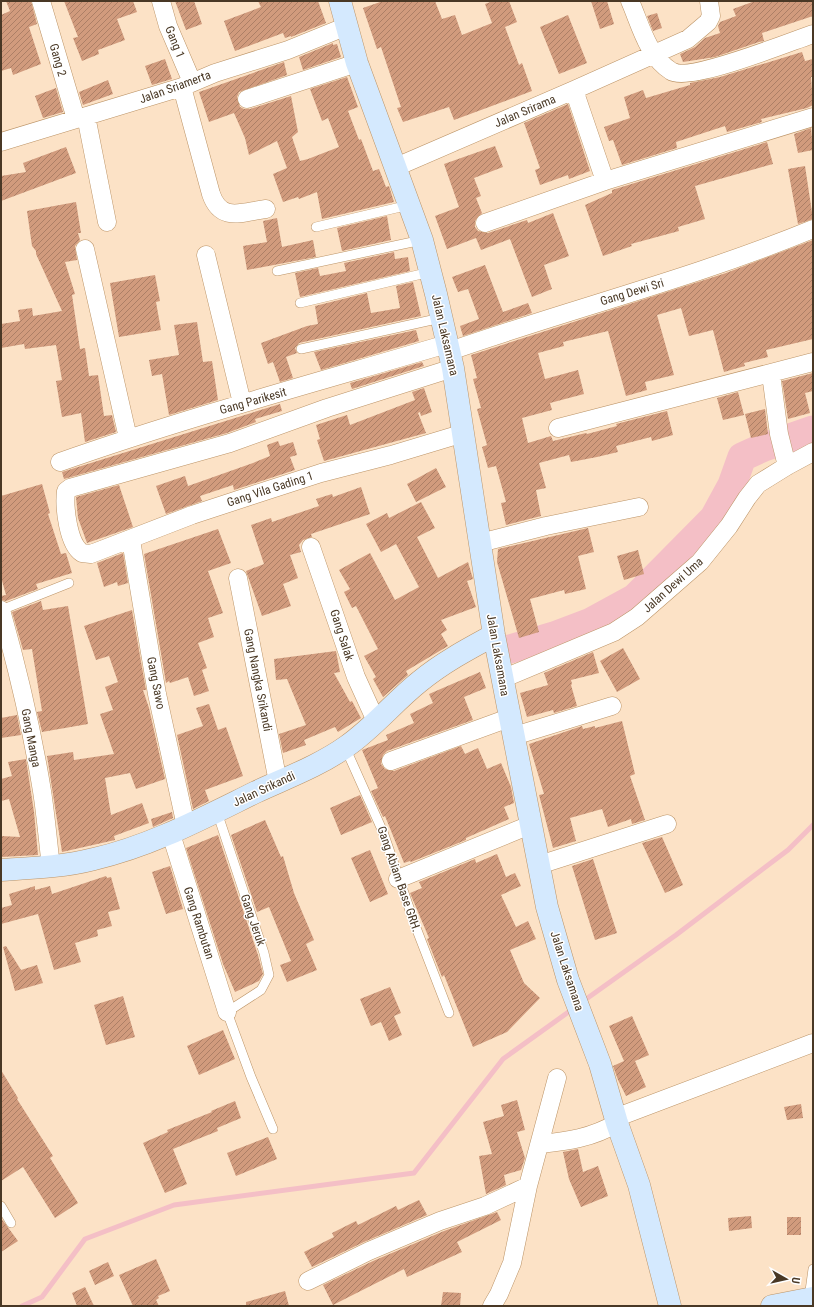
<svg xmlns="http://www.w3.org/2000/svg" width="814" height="1307" viewBox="0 0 814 1307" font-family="'Roboto Condensed',sans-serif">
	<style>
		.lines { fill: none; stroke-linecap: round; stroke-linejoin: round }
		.stream { stroke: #f4bfc6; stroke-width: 5 }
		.river { stroke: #f4bfc6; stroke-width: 29 }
		.building { fill: url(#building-hatch) }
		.lane-casing { stroke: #bc9467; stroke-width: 10 }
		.street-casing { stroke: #bc9467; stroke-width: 19 }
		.secondary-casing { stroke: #bc9467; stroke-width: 23 }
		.lane { stroke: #fff; stroke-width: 9 }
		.street { stroke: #fff; stroke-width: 18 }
		.secondary { stroke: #d4e9fe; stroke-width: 22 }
		.labels { text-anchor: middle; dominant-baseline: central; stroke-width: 3; stroke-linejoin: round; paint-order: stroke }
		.street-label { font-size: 12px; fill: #493825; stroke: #fff }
	</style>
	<defs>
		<pattern id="building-hatch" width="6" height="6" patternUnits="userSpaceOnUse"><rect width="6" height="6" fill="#d19b7d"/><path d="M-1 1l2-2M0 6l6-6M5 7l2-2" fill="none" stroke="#ac7f66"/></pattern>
	</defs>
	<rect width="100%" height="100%" fill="#fce2c6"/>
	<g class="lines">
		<!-- stream -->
		<path class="stream" d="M582,1002L676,935L788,850L813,825
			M22,1306L42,1297L85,1239L174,1205L414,1173L503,1059L574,1008"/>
		<!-- river -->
		<path class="river" d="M510,649L554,636L591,622L635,598L714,518L732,485L742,457L764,447L813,430"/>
	</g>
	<!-- building -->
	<path class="building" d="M6,1H31L37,24L29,27L41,64L13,75L11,68L1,71V15L10,11Z
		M64,1H133L137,12L117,19L125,40L98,50L99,54L82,61L73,38L78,37Z
		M175,1H194L202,24L186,30Z
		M258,1H318L326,23L291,37V36L285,38L283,33L235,51L224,21L261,7Z
		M383,1H435L442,19L455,15L462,35L492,23L485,4L493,1H509L517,22L505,27L519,65L522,63L532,91L454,120L449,107L403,122L397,108L401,107L381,47L377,49L363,8Z
		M591,1H607L614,24L600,29Z
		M755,1H813V16L762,33L764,41L759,42L715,57L683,62L680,54L695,47L705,38L720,33L718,26L720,22L736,16L733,9Z
		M657,13L662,28L653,31L647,16Z
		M568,15L587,63L559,74L540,27Z
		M333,43V45L337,44L341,57L303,70L299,57Z
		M802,52L805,61L813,59V77H811L813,105L807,108L761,119L762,122L727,132L725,126L676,142L677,148L622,165L613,140L609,141L604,127L630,118L624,97L643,90L646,98L690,85V83L720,77Z
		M165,59L172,79L152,85L145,66Z
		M284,62L287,75L239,92L237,97L240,107L244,109H250L291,96L298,132L292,137L300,161L308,159L339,147L328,118L322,121L310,89L347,77L358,107L348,111L359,140L361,139L373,171L379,169L386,187L389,186L394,202L322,219L317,192L299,199L298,197L283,202L273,174L287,168L277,141L249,155L245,138L234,113L209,122L199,92Z
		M108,80L113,94L83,105L79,92Z
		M56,88L63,112L43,118L35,96Z
		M568,104L590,171L569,179L568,175L540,185L535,170L540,168L524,123Z
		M811,128L813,150L798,153L794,134Z
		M767,142L773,164L695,186L705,219L678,227L679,231L631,244L632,246L603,256L585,205L612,193V190Z
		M495,146L503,167L474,178L481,196L476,198L482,213L475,221V227L478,231L488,233L527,220L528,223L553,213L569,256L544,265L552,289L532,297L510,239L481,250L476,238L447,249L435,216L459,207L444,164Z
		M66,147L76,173L1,201V176L26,172L23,163Z
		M805,166L813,219L798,224L788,169Z
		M76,202L81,233H78L80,240L75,246L77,260L65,262L75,294L72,295L80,349L85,348L89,376L98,375L104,416L112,415L116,432L85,442L81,413L62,417L56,381L62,380L56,345L25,349L24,344L1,348V324L20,321L18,310L32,308L33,316L62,311L36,254V251L32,246L27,211Z
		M387,216L391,240L342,251L337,228Z
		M277,218L282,247L313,240L316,257L247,270L243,246L267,242L263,221Z
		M813,240V339L766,350L768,357L744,363L745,366L724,372L713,330L689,336L681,308L657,315L674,375L645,382L647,390L626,396L608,331L563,342L564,346L538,353L545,379L578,370L584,394L550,403L552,410L522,418L528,443L551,436L553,441L586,433L587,434L617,426L616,424L667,411L673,435L652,441L651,437L616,446L618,452L597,457L571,462L569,455L539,463L546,488L536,490L541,516L506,525L501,503L506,502L496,466L488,468L482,447L487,445L477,409L481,408L473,379L477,378L471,355L726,273Z
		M394,252L395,259L408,257L410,271L300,297L295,273L318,268L320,276L346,271L344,263Z
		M485,265L503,312L528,303L532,313L463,336L460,326L479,319L468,289L458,292L452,277Z
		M155,275L160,301L156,302L161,330L119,337L110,283Z
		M413,282L421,316L299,343L295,348L297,353L286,357L293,378L280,382L273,362L268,364L261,343L307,326L318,324L315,306L367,293L371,313L400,308L396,286Z
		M197,322L203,362L212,361L218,400L169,415L162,374L152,376L149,360L179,355L174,325Z
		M416,330L419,341L321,370L314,352Z
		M422,362L424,366L352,389L350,383Z
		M813,373V391L805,393L810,413L788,419L782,381Z
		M424,388L432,412L421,416L420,412L418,413L426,433L324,461L317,440L320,439L316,425L347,415L350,425L415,400L412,392Z
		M738,392L744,415L723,420L717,398Z
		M280,404L282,411L255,419L256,422L227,433L64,479L62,472Z
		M765,409L768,434L751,438L745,414Z
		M278,441L280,446L293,442L297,455L290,457L295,470L234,490L233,485L200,496L202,501L166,514L156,486L185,476L188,486L253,463L270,456L267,445Z
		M436,468L446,487L416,502L407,484Z
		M42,484L50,513L48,514L61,554L66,553L72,573L36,584L38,589L6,601L1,600V596L6,595L1,577V496Z
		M119,485L133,527L87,543L78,518L76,497Z
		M361,487L370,514L311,534L312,537L303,540L299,545L301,552L290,555L298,578L283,584L291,606L262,616L246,571L264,564L251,525L271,518L272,522L319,506L316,499L332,494L333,497Z
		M421,502L435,528L417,537L438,578L468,562L473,579L467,581L476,607L441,620L447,630L441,634L448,646L406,671L408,675L383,697L373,679L376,677L364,656L378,649L356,606L352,608L344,592L350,589L339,570L370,553L395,600L419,587L396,544L381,552L366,524L387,513L389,518Z
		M588,528L594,552L578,556L586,589L565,594L564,590L530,599L539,632L519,638L497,562L498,549Z
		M218,529L231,563L208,571L223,613L208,618L214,637L198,643L207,668L202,670L209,691L194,696L188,677L170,683L169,681L166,683L144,554Z
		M638,550L644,574L624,580L617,556Z
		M123,553L128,583L118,586L117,582L104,587L97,563Z
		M41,601L43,610L68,606L88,724L42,732L37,712L42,711L32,649L23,650L12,612Z
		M132,610L146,690H143L149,708L165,779L136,789L130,773L105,778L111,815L142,803L149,823L114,836L115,840L62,852L47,756L73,752L74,760L114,754L100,714L113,710L105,687L118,682L109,656L96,660L84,626Z
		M623,648L640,679L617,692L600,661Z
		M336,651L340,672L334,673L350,702L352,701L361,718L338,732L335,727L304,740L306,745L283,753L279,734L306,725L287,679L276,680L274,659Z
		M593,652L599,673L571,680L572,684L571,685L577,706L554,713L553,710L527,717L520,693L548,685L544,673Z
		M480,672L486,688L464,697L473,720L387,751L383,755L381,764L385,769L394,771L461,746L465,754L478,748L487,769L501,763L511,787L514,803L504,807L509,819L466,838V840L411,862L410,861L404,863L385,816L383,817L371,791L378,788L362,750L388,740L386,735L414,723L410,714L433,703L429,694Z
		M209,704L218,730L226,727L243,776L205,790L209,801L193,809L177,735L203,726L196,708Z
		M17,715L21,735L1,738V718Z
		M622,721L635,774L630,776L645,820L632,824L631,819L608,827L602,809L570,818L576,841L553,848L539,795L544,794L529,744L582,726L583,729L595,726V728Z
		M26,759L34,812L38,855L1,857V836L20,837L9,799L1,801V779L12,776L8,762Z
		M360,795L372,822L341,835L330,808Z
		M172,812L173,818L153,827L151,819Z
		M265,820L281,857L283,856L294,893L314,940L306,944L317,970L287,982L280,965L291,961L269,907L257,912L231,835Z
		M218,835L258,955L263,974L259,981L235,992L223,964L186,848Z
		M662,837L683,885L665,893L642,843Z
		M370,850L388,894L370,902L351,858Z
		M497,854L506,877L515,873L521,886L501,895L516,927L528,921L536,939L510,950L524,983L540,998L507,1032L473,1047L444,975L442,977L440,972L427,939L429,938L410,893L422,888L419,882L475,859L476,863Z
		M593,859L617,933L595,940L572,866Z
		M170,866L183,909L166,914L152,872Z
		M106,876L107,878L111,877L120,909L108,912L112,926L97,930L98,936L75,943L81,962L54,970L38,914L1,924V908L12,905L9,894L35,886V890L50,886L52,894Z
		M6,946L21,970L37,965L43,983L15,991L3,947Z
		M390,987L401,1013L394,1016L402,1035L389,1041L381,1022L371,1026L360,999Z
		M123,996L135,1037L106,1045L94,1005Z
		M632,1016L649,1055L635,1061L646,1087L626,1096L618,1080L613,1066L624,1061L609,1026Z
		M223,1030L235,1059L199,1075L187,1046Z
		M1,1070L18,1098L17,1099L53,1156L50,1158L78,1203L55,1218L23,1167L1,1181Z
		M517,1100L525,1130L517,1132L525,1158L521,1170L504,1175L506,1185L486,1194L479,1156L492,1154L483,1122L504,1116L501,1105Z
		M235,1101L241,1118L217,1128L218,1131L173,1149L187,1184L165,1193L143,1143L168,1132L167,1130L212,1112L211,1111Z
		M801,1104L803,1118L787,1120L784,1107Z
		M268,1137L277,1159L236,1176L227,1153Z
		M578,1149L583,1172L598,1166L608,1196L581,1207L569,1179L563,1152Z
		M419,1200L427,1215L364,1242L312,1267L304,1252L334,1237L332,1233L356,1221L358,1225L396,1206L398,1210Z
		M497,1212L501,1220L457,1242L462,1252L407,1277L404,1269L333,1305L323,1285L373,1261L444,1231Z
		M751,1216L752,1228L729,1231L728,1218Z
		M787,1217H801V1235H787Z
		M1,1218L18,1241L1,1252Z
		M156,1259L170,1291L158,1296L159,1298L156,1300L159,1306H133L119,1275Z
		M108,1262L114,1276L95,1285L89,1271Z
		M85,1287L94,1306H77L72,1293Z
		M285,1291L289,1306H246V1302Z
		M443,1292L461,1293L460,1306H441Z"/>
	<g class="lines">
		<defs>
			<path id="lane" d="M316,227L409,205
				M277,271L422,240
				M300,303L430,272
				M301,349L441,318
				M1,610L69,583
				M345,747L383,832L415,925L449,1013
				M217,812L264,953L269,975L261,990L227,1012L251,1077L273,1129
				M1,1206L11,1223
				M809,1298L813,1269"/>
			<path id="street" d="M41,1L76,119
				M161,1L168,26L192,82
				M630,1C640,24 648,57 671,71C689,83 789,42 813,34
				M182,87L211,194C221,223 242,212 266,209
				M574,90L605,181
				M247,99L357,63
				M86,116L107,222
				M1,142L182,87L215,73L288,50L347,26
				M396,167L574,90L688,39L708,22L711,16L709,1
				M485,223L605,181L813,117
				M85,249L128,438
				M206,255L242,403
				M450,351C570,309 694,278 813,229
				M453,368L327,408L230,443L70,488L66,491C64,507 68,544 82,553L91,554L192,515L253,495L321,473L391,455L464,433
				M771,374L779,434L787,466
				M558,428L813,362
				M60,462C188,417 318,382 447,344
				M131,540L157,694L186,826
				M480,543L546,526L639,507
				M311,547L356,677L376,721
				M238,578L278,782
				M1,610C18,670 32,730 42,791C46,817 48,842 51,867
				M502,679L614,632L637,617L700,562L729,526L747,498L758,484L787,466L813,452
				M514,736L612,706
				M391,761L509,718
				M171,834L227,1012
				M539,865L667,824
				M398,879L530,825
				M615,1118L813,1043
				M540,1144C568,1141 592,1138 617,1123
				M308,1281L369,1251L440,1221L485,1206L528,1186
				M492,1306L499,1294L512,1263L528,1186L557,1078"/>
			<path id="secondary" d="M340,1L357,63L422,240L436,294L453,368L494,635L547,907L568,980L600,1064L617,1123L639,1185L670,1306
				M1,870C32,868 63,867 94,859C151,846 203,818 256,792C286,778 319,766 347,746C374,727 394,702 419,682C442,663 468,649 494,635
				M772,1306L813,1298"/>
		</defs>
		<!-- lane casing -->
		<use href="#lane" class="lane-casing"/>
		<!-- street casing -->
		<use href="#street" class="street-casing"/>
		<!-- secondary casing -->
		<use href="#secondary" class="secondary-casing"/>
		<!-- lane -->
		<use href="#lane" class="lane"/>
		<!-- street -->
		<use href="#street" class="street"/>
		<!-- secondary -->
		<use href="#secondary" class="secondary"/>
	</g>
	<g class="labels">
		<!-- street labels -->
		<g class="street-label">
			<text transform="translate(175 42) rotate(68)">Gang 1</text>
			<text transform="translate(58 60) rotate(74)">Gang 2</text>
			<text transform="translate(175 87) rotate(-20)">Jalan Sriamerta</text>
			<text transform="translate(525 111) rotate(-23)">Jalan Srirama</text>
			<text transform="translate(632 292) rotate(-17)">Gang Dewi Sri</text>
			<text transform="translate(445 335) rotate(77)">Jalan Laksamana</text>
			<text transform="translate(253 401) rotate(-16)">Gang Parikesit</text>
			<text transform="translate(270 489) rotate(-18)">Gang Vila Gading 1</text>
			<text transform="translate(673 585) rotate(-42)">Jalan Dewi Uma</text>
			<text transform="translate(342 635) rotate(72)">Gang Salak</text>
			<text transform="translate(498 655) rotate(80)">Jalan Laksamana</text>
			<text transform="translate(258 680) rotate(79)">Gang Nangka Srikandi</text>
			<text transform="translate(156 683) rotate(79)">Gang Sawo</text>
			<text transform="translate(31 738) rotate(79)">Gang Manga</text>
			<text transform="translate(264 789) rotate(-25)">Jalan Srikandi</text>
			<text transform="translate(399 879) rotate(71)">Gang Abiam Base GRH.</text>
			<text transform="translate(253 920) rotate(71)">Gang Jeruk</text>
			<text transform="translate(199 923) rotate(72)">Gang Rambutan</text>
			<text transform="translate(567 971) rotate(72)">Jalan Laksamana</text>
		</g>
	</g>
	<!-- border -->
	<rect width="814" height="1307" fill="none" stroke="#493825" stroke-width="4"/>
	<!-- north arrow -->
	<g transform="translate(786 1279) rotate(98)" stroke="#ffffff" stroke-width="3" paint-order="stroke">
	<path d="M0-3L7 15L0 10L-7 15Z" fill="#493825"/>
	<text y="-6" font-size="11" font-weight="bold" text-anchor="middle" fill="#493825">U</text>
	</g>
</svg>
